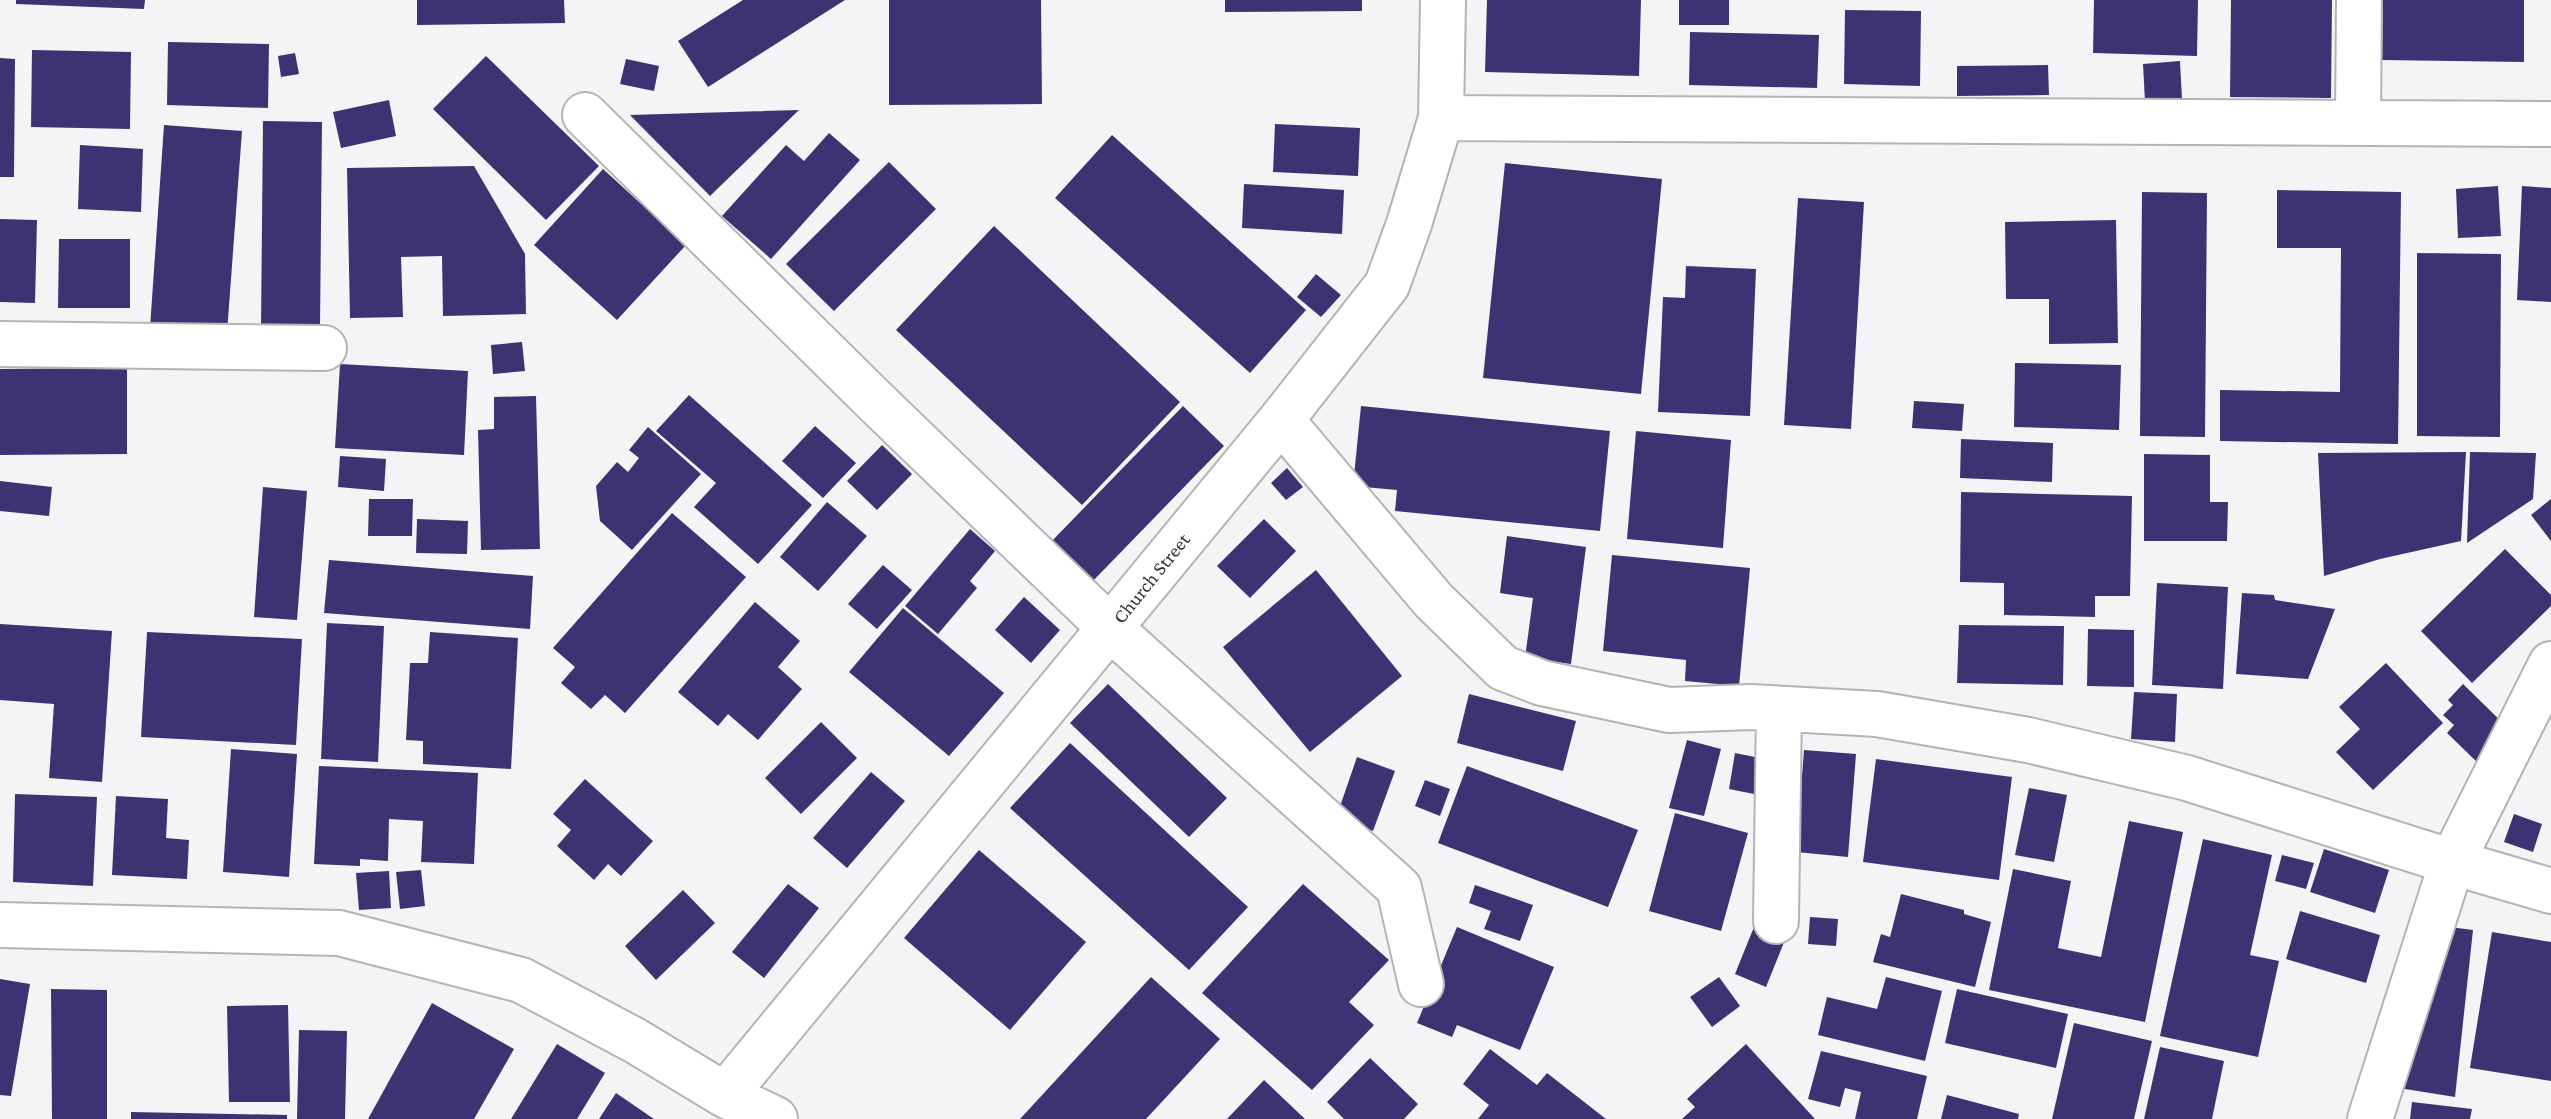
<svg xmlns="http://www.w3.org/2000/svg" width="2551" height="1119" viewBox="0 0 2551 1119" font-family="'Crimson Pro',serif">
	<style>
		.building { fill: #3f3273 }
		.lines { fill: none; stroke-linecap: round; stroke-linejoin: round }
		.street-casing { stroke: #b4b4b6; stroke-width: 48 }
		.street { stroke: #fff; stroke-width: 44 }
		.labels { text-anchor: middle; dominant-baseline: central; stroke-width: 8; stroke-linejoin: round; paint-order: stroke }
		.street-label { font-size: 20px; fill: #333334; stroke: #fff }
	</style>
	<rect width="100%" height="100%" fill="#f4f3f5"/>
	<!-- building -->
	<path class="building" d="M16,0H145L144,9L16,4Z
		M417,0H564L565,23L417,25Z
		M743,0H845L708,87L678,41Z
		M889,0H1041L1042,104L889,105Z
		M1225,0H1362V11L1225,12Z
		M1487,0H1641L1639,76L1485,72Z
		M1679,0H1729V25H1679Z
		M2094,0H2198L2197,56L2093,53Z
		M2231,0H2332L2331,98L2230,97Z
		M2383,0H2524V62L2382,60Z
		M1845,10L1921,11L1920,86L1844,84Z
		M1690,32L1819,35L1817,88L1689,85Z
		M168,42L269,44L268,108L167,105Z
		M32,50L131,52L130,129L31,127Z
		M295,53L299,74L281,77L278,56Z
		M486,56L599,166L546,220L433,109Z
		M0,58L15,59L14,177H0Z
		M626,59L659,66L654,91L620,84Z
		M2180,61L2182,99L2145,102L2143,64Z
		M2048,65L2049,95L1957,96V66Z
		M389,100L396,136L341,148L333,112Z
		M799,110L710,196L630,115Z
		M263,121L322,122L320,327L261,326Z
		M1275,124L1360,128L1358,176L1273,172Z
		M164,125L242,131L227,333L150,328Z
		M829,133L860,160L771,259L722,216L786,145L804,161Z
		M1112,135L1306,310L1250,373L1055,198Z
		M80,145L143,149L141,212L78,209Z
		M889,162L936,209L834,311L786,264Z
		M1505,163L1662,179L1641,394L1483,378Z
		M474,166L525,254L526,314L443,316L442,256L401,257L403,317L350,318L347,168Z
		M603,169L686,245L617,320L534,245Z
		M1244,184L1344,190L1342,234L1242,228Z
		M2498,186L2501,236L2458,238L2456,189Z
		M2522,186L2551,188V302L2517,300Z
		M2277,190L2401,192L2398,444L2220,441V390L2340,392L2341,248H2277Z
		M2142,192L2207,193L2205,437L2140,436Z
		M1798,198L1864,202L1851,429L1784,425Z
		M0,219L37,220L35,303L0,302Z
		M2116,220L2118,343L2049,344V299H2006L2005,222Z
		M994,226L1180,402L1082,505L896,330Z
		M59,239H130V308H58Z
		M2417,253L2501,254L2500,437L2417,436Z
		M1686,266L1756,269L1750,416L1658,412L1663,297L1685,298Z
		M1316,274L1341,295L1321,317L1297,297Z
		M522,342L525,371L493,374L491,345Z
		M2015,363L2121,365L2119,430L2014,427Z
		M340,364L468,371L464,455L335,448Z
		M127,368V454L0,455V369Z
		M689,395L812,505L758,564L694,507L716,483L656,431Z
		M536,396L540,549L481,550L478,430L494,429V397Z
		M1914,401L1964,404L1962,431L1912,428Z
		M1183,406L1224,446L1089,585L1048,545Z
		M1361,406L1610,431L1600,531L1395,511L1397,490L1353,486Z
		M815,426L856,463L823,498L782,461Z
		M648,427L701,474L632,550L600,521L596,486L617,462L628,472L639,458L629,450Z
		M1636,431L1731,440L1723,548L1627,539Z
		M1961,439L2053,443L2052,482L1960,478Z
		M882,445L912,474L877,510L847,481Z
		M2466,452L2461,541L2380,559L2324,576L2318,453Z
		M2470,452L2536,453L2533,499L2467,543Z
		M2144,454L2210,455V502H2228L2227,541H2144Z
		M340,456L386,459L384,491L338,487Z
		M1287,468L1303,487L1286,500L1271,483Z
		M0,481L52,487L49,516L0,511Z
		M263,487L307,491L297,620L254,617Z
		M1961,492L2132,496L2130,596H2095V617L2004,615V583L1960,582Z
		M369,499H413L412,536H368Z
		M2551,499V541L2531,515Z
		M827,502L867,536L818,591L780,557Z
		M672,513L746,577L625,713L605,695L591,709L561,683L575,667L553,648Z
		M417,519L468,521L467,554L416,553Z
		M1264,519L1296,551L1250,598L1217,566Z
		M970,529L995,551L970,581L977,588L938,634L905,606Z
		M1507,536L1586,547L1571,664L1525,658L1533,598L1500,593Z
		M2505,549L2551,595V606L2472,683L2421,631Z
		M1612,555L1750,568L1739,686L1685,681L1686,660L1603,651Z
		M329,560L533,576L530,629L324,613Z
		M883,565L912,590L877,629L848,604Z
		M1316,570L1402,676L1310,752L1223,647Z
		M2157,583L2228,587L2223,689L2152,685Z
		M2242,593L2274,595L2275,600L2335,609L2308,679L2236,674Z
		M1024,597L1060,630L1031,663L995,630Z
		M755,602L800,641L778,667L802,689L758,740L728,714L718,726L678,692Z
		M903,608L1004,693L949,756L849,672Z
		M327,623L384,626L378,762L321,759Z
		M0,624L112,631L102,782L49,778L54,704L0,700Z
		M1959,625L2064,626L2063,685L1957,683Z
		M2088,629L2134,630V687L2087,686Z
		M147,632L302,639L296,745L141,737Z
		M430,632L518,638L511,769L423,764V741L406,740L410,663H428Z
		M2386,663L2443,723L2373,790L2336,752L2360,729L2339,707Z
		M1108,684L1227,798L1189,837L1070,723Z
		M2463,684L2510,730L2478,763L2447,733L2454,725L2443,715L2453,705L2448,700Z
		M2134,692L2177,694L2175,742L2131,739Z
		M1469,694L1576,721L1563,771L1457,743Z
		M821,722L857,758L801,814L765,778Z
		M1687,740L1721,749L1704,816L1669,808Z
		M1070,743L1248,907L1189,970L1010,808Z
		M231,749L297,754L289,877L223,872Z
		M1804,750L1856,754L1848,857L1796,852Z
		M1735,753L1765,759L1759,795L1729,789Z
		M1357,757L1395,771L1373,831L1336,818Z
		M1876,759L2012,777L1999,880L1863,862Z
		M319,766L478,773L474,864L421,862L423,821L389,819L388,861L360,859V866L314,864Z
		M1467,766L1638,830L1608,907L1438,843Z
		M871,772L905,801L847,868L813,838Z
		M585,779L653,841L621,876L608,864L594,880L557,846L571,830L553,814Z
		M1425,780L1450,789L1440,816L1415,806Z
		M2029,788L2067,795L2054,862L2015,855Z
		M15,794L97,797L93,886L13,882Z
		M116,796L168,799L166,838L189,840L187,879L112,875Z
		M1675,813L1748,833L1721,931L1649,911Z
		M2514,814L2542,824L2533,852L2504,842Z
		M2129,821L2183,832L2145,1022L1989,990L2013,869L2071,881L2058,948L2101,957Z
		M2203,839L2272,855L2250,955L2279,961L2258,1057L2160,1036Z
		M2324,849L2389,870L2375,913L2310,892Z
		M979,850L1086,942L1010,1030L904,938Z
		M2282,855L2314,863L2306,889L2275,881Z
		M421,870L425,906L400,909L396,872Z
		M389,871L391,908L359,910L356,873Z
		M788,884L819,908L764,978L732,952Z
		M1303,884L1389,960L1349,1002L1374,1025L1312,1090L1202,993Z
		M1475,885L1533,905L1520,941L1484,929L1491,911L1469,903Z
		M683,890L715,923L656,980L625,946Z
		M1901,894L1964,910V914L1991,922L1975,987L1873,962L1881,934L1890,937Z
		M2300,911L2380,935L2366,983L2286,959Z
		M1810,917L1838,919L1836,946L1808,944Z
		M1457,927L1554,967L1520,1050L1457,1025L1452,1037L1417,1023Z
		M1754,927L1785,940L1766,987L1735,974Z
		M2450,927L2473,930L2455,1097L2399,1088Z
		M2492,932L2551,942V1081L2470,1068Z
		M1151,977L1220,1039L1146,1119H1020Z
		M1719,977L1740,1006L1712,1027L1690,997Z
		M1886,977L1942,991L1925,1061L1818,1035L1827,997L1877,1009Z
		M0,979L30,984L11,1096L0,1095Z
		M51,989L107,990V1119H52Z
		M1957,989L2068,1014L2056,1068L1945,1043Z
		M432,1003L514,1049L474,1119H368Z
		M288,1005L290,1102H229L227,1006Z
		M2074,1023L2152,1041L2134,1119H2052Z
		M299,1030L347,1031L345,1119H297Z
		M557,1044L605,1073L577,1119H511Z
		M1746,1044L1815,1119H1682L1695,1107L1687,1099Z
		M2160,1047L2224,1061L2212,1119H2144Z
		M1490,1049L1537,1085L1547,1073L1606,1119H1478L1489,1105L1463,1084Z
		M1821,1051L1927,1076L1917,1119H1855L1861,1092L1845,1088L1840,1107L1808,1099Z
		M1370,1058L1418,1104L1404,1119H1344L1327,1102Z
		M1264,1080L1305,1119H1227Z
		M616,1093L654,1119H599Z
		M1947,1095L2019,1114L2018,1119H1941Z
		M2412,1102L2472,1109L2470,1119H2410Z
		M131,1112L287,1115V1119H131Z"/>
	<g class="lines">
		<defs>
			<path id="street" d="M585,115L875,401L1110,628L1399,888L1421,984
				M1441,118L2551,124
				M2358,123L2359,0
				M0,344L324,348
				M1281,420L1434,601L1503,668L1542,683L1669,710L1750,707L1877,714L2028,740L2187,778L2452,862L2551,891
				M1776,921L1779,709
				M0,925L339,933L521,980L634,1040L725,1095L775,1119
				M725,1095L1281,420L1387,285L1409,224L1441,118L1443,0
				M2370,1119L2452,862L2551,664"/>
		</defs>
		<!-- street casing -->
		<use href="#street" class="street-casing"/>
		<!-- street -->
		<use href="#street" class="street"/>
	</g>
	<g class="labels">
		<!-- street labels -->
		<g class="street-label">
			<text transform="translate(1151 578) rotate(-51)">Church Street</text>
		</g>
	</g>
</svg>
